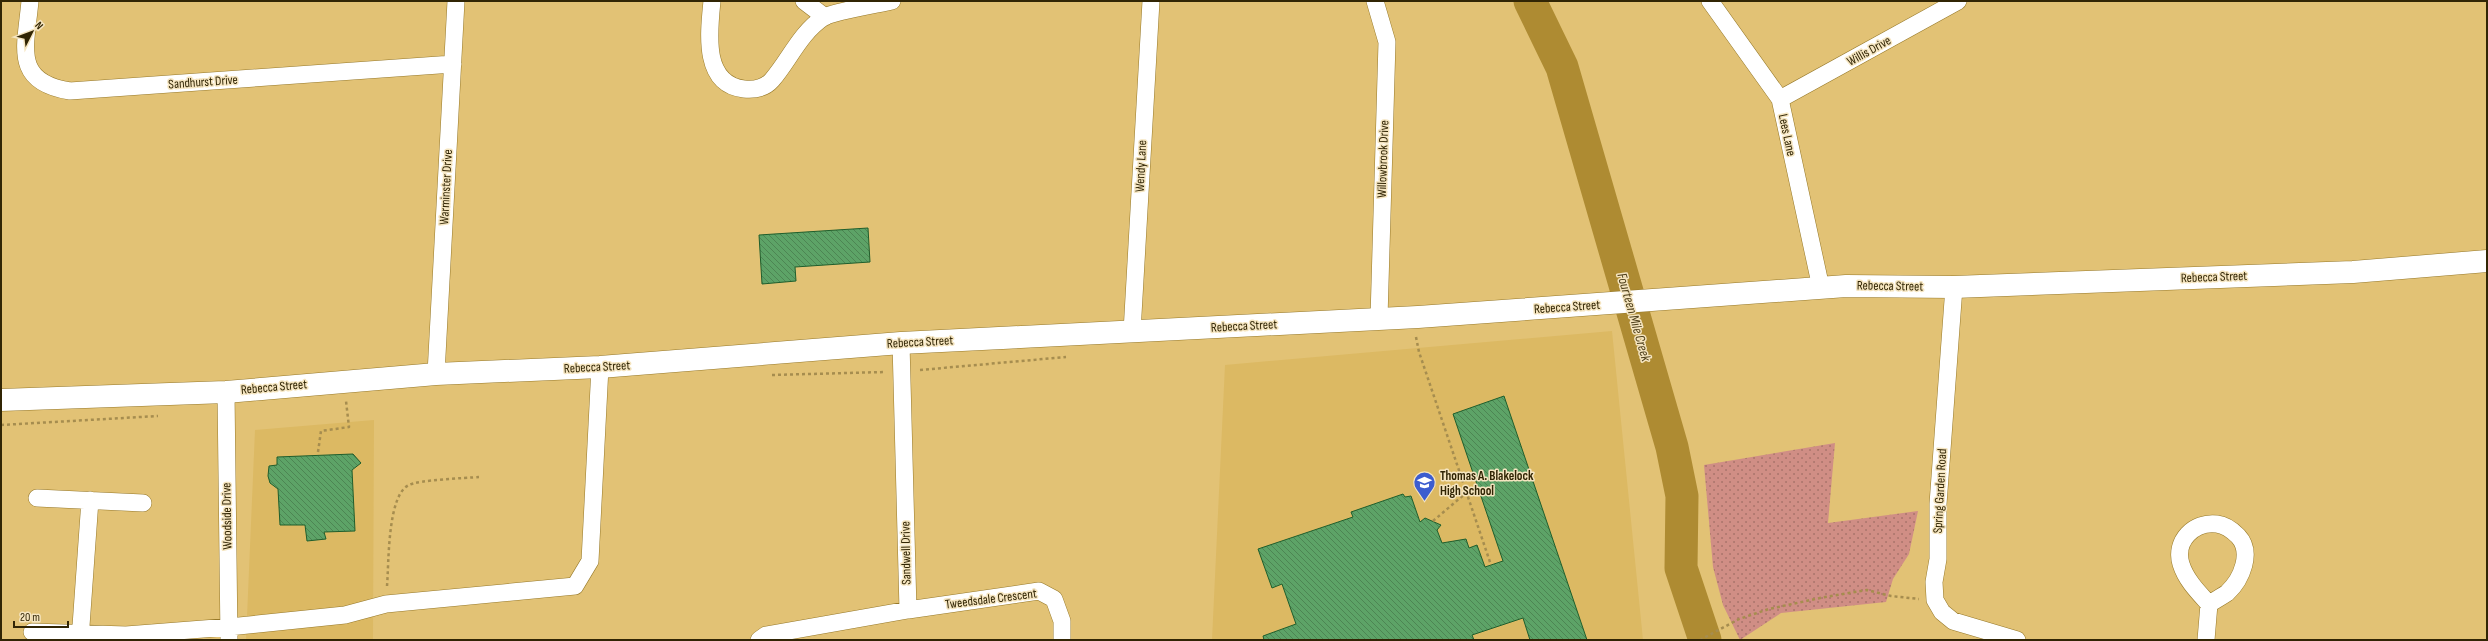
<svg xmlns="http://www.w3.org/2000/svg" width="2488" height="641" viewBox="0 0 2488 641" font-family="'Sofia Sans Condensed',sans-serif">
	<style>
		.built { fill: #dcb963 }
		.park { fill: url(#park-dots) }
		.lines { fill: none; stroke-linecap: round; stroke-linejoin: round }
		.river { stroke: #ae8b32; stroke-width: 33 }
		.building { fill: url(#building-back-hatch); stroke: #1f5e2c }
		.minor-casing { stroke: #967828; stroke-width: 18 }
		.major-casing { stroke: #967828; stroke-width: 23 }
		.path { stroke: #a68d4f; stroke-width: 2.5; stroke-dasharray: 3 3; stroke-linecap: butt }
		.minor { stroke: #fff; stroke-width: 17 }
		.major { stroke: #fff; stroke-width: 22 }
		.labels { text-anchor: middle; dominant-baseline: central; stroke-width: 3; stroke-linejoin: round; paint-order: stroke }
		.street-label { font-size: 13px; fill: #312504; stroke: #f5e5c0 }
		.poi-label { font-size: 13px; font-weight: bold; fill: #312504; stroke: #f5e5c0; text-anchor: start }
		.water-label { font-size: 14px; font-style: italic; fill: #4f401b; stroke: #f5e5c0 }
	</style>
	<defs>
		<pattern id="park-dots" width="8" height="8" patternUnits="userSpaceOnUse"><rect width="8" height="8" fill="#d08e85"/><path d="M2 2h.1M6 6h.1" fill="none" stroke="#a9746b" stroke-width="1.8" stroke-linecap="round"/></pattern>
		<pattern id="building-back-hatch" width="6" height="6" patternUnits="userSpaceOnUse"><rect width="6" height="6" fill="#5da367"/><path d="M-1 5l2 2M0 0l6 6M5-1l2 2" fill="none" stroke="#4d8553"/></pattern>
	</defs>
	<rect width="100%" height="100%" fill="#e2c275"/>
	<!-- built -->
	<path class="built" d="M1612,331L1643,640H1212L1225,365Z
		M374,420L373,640H246L255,430Z"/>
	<!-- park -->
	<path class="park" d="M1835,443L1828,523L1918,511L1909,554L1893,579L1886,602L1781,613L1740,640L1723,605L1713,567L1704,465Z"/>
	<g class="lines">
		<!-- river -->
		<path class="river" d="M1530,1L1562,67L1672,447L1682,496L1681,568L1705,640"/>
	</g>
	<!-- building -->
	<path class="building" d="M868,228L870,262L795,267L796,281L762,284L759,235Z
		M1504,396L1587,640H1530L1523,618L1472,635L1474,640H1264L1263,636L1296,624L1282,584L1272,588L1258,549L1353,517L1351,512L1403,494L1405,497L1411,496L1420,522L1425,518L1441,525L1437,530L1442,543L1466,539L1469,548L1477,545L1485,567L1503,561L1453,414Z
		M353,454L361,463L352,470L355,531L324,532L326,539L307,541L305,525H280L278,489L270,483L268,476L269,466L277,465V457Z"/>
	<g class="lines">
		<defs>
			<path id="minor" d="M30,1C26,46 12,82 70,91L453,64
				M712,1C709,32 702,84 744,89C754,90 765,88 772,80C790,59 800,33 824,17C833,12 879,4 892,1
				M804,1L825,17
				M1375,1L1387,42L1379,318
				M1710,1L1780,99L1821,288
				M1780,99L1958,1
				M1954,287L1938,504V559L1934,582L1935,600L1942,612L1953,621L2017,640
				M1132,332L1151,1
				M901,343L908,610
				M436,374L456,1
				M226,392L229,640
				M37,498L143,503
				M32,632L126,635L229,627L345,615L386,604L575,586L590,561L600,367
				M80,640L90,500
				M759,640L766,635L908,610L1039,591L1054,599L1062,621V640
				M2206,640L2209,604C2198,592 2186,580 2181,564C2174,541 2194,521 2217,524C2226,525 2232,530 2238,536C2253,552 2242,579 2227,593C2221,597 2214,601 2209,604"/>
			<path id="major" d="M1,400L226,392L436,374L600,367L901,343L1418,317L1846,286L1954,287L2353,272L2487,261"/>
		</defs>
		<!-- minor casing -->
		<use href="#minor" class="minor-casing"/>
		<!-- major casing -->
		<use href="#major" class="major-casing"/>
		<!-- path -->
		<path class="path" d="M1416,337L1419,352L1491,565
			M920,370L1066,357
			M772,375L885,372
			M1,425L158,416
			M318,452L321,431L349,427L346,401
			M1433,521L1466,493
			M387,586C389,564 387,495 409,485C418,480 466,478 479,477
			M1700,640L1739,619L1769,609L1820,598L1867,590L1891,596L1919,599"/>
		<!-- minor -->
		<use href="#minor" class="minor"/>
		<!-- major -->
		<use href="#major" class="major"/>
	</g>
	<!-- icons -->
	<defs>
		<symbol id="school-pin" viewBox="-11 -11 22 30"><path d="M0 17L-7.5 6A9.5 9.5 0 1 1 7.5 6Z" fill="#3c5dcf" stroke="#f5e5c0"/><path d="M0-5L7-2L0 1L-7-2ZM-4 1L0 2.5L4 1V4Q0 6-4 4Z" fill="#fff"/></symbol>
	</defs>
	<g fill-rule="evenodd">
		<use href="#school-pin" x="1412" y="470" width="25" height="34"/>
	</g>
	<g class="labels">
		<!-- street labels -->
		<g class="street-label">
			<text transform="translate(1869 51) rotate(-29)">Willis Drive</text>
			<text transform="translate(203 82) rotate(-4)">Sandhurst Drive</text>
			<text transform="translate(1787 135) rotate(78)">Lees Lane</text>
			<text transform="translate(1383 159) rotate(-88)">Willowbrook Drive</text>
			<text transform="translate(1141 166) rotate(-87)">Wendy Lane</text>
			<text transform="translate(446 187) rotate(-87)">Warminster Drive</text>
			<text transform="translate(2214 277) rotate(-2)">Rebecca Street</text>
			<text transform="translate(1890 286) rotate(1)">Rebecca Street</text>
			<text transform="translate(1567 307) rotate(-4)">Rebecca Street</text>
			<text transform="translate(1244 326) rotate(-3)">Rebecca Street</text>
			<text transform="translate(920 342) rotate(-3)">Rebecca Street</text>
			<text transform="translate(597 367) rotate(-3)">Rebecca Street</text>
			<text transform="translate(274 387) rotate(-5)">Rebecca Street</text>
			<text transform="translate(1940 491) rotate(-87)">Spring Garden Road</text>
			<text transform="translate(227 516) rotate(-91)">Woodside Drive</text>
			<text transform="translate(906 553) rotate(-91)">Sandwell Drive</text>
			<text transform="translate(991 599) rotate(-7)">Tweedsdale Crescent</text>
		</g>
		<!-- poi labels -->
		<g class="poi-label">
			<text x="1440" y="476">Thomas A. Blakelock<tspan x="1440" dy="15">High School</tspan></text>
		</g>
		<!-- water labels -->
		<g class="water-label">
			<text transform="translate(1634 317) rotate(74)">Fourteen Mile Creek</text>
		</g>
	</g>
	<!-- border -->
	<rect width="2488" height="641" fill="none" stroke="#312504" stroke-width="4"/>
	<!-- north arrow -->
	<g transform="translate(32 32) rotate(48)" stroke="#f5e5c0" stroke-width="3" paint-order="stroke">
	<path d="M0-3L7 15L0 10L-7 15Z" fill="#312504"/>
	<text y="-6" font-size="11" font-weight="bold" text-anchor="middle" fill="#312504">N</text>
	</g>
	<!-- scale -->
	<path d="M14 621v6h54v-6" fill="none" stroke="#312504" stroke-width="2"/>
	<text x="20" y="621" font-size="12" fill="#312504" stroke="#f5e5c0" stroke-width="3" paint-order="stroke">20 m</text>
</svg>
